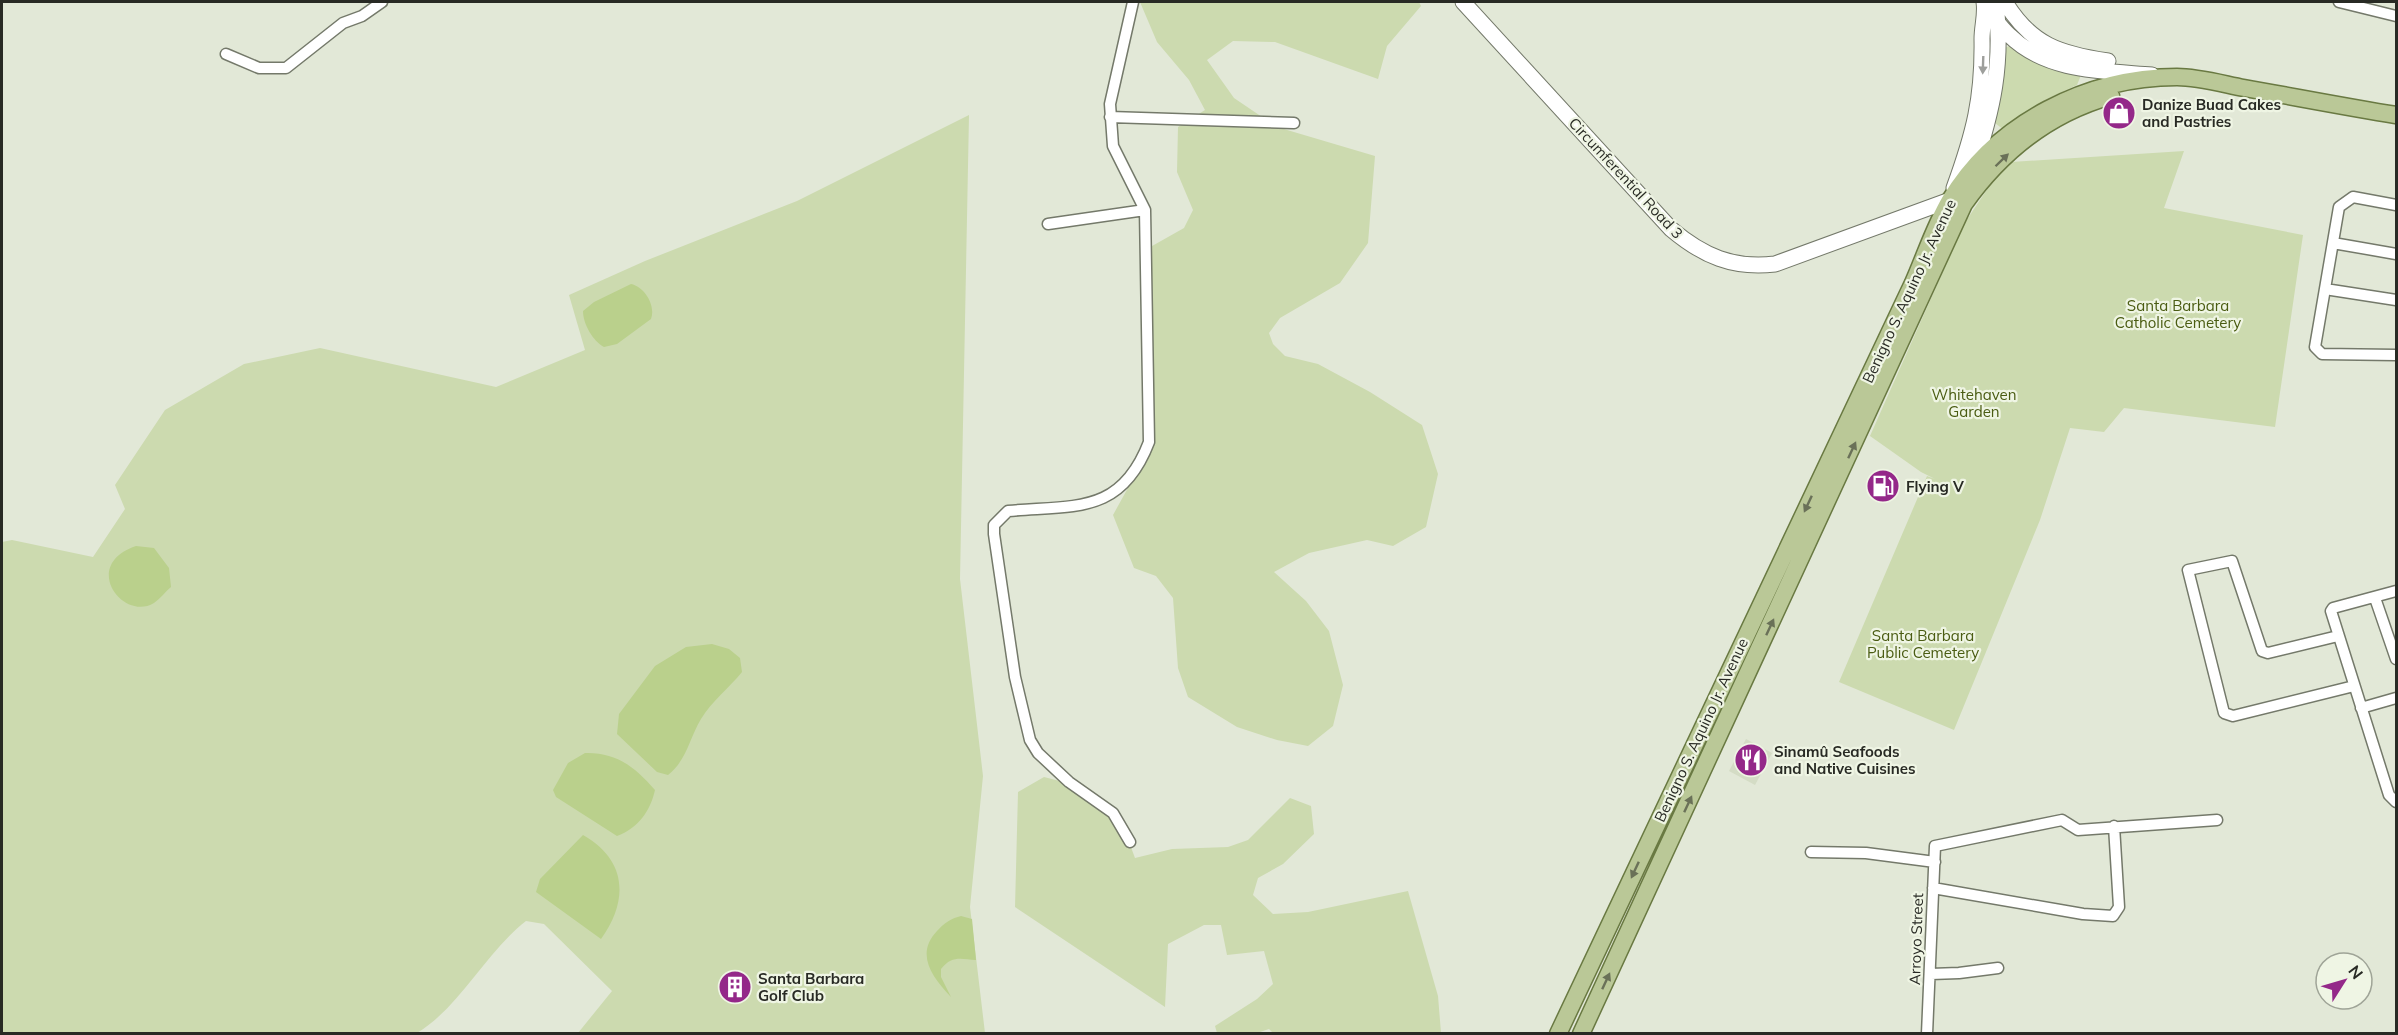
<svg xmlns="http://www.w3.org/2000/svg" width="2398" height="1035" viewBox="0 0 2398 1035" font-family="Mulish,sans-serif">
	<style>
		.built { fill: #d4dcc5 }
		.green { fill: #ccdaaf }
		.water { fill: #bad08c }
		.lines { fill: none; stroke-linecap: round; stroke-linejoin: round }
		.street-casing { stroke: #74796a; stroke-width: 13 }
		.secondary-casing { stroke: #74796a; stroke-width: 17 }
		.primary-casing { stroke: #697942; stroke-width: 19 }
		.street { stroke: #fff; stroke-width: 10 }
		.secondary { stroke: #fff; stroke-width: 15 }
		.primary { stroke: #bac897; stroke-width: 16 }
		.oneway { fill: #9e9f9c }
		.oneway2 { fill: #6a7158 }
		.labels { text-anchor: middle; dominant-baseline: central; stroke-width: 4.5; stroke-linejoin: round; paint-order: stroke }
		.poi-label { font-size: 15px; font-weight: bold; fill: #282a24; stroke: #eff5e4; text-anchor: start }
		.street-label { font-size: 15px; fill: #282a24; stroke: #eff5e4 }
		.park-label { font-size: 15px; fill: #4a5c12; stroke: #eff5e4 }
	</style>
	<rect width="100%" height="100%" fill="#e2e8d7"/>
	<!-- built -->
	<path class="built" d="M1746,739L1772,753L1755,785L1729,771Z"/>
	<!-- green -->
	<path class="green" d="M1140,2H1419L1421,6L1387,46L1378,79L1275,42L1233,41L1207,60L1234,98L1277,127L1375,156L1368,243L1340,283L1280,318L1269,333L1273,344L1285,356L1318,364L1370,392L1422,425L1438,474L1426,527L1393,546L1367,540L1309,553L1274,572L1306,601L1329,631L1343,685L1333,726L1308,746L1277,740L1237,727L1188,697L1178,668L1173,598L1156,576L1134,568L1113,515L1150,448L1145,250L1184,228L1193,210L1177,172L1178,127L1205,110L1189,80L1157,42Z
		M2011,45L2081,75L2077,85L2045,100L2004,130L1995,123L2005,48Z
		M969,115L960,579L983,776L970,907L985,1033H578L612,991L544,924L526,921C485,953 461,1006 417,1033H2V542L12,540L93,557L125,509L115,485L165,410L244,364L320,348L496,387L585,350L569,295L645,261L797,201Z
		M2184,151L2164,208L2303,235L2275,427L2124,408L2104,432L2070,428L2040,520L1954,730L1839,682L1927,476L1935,479L1921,472L1870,436L1964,224L1996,176L2011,162Z
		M1044,777L1079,786L1120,818L1135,858L1172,849L1228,847L1248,840L1290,798L1311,806L1314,834L1283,864L1258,878L1253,895L1273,914L1308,912L1408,891L1438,996L1441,1033L1274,1034L1269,1029L1257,1033H1217L1215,1026L1257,999L1273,984L1264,951L1227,955L1221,925H1204L1168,944L1165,1007L1015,907L1018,792Z"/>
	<!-- water -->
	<path class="water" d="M631,284C645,287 656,306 651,319L617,344L604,347C593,341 583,324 583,311L594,302Z
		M136,546L154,548L169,568L171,587C165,592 160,599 154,603C123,622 80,565 136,546Z
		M712,644L729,649L740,658L742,672C729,688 712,701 701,719C689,739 687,760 668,775L657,772L617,734L619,714L655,666L686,647Z
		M585,753C616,752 635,767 655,790C650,812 638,828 617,836L556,797L553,790L568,763Z
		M583,835C627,860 629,900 601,939L536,892L540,879Z
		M961,916L972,919L976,960C961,959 952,955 941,969V977L951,997C932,977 915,954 937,931C944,923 952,918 961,916Z"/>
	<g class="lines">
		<defs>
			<path id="street" d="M2339,2L2396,16
				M226,54L259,68H286L343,23L362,16L382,2
				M1110,117L1294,123
				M2396,205L2353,197L2339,207L2315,347L2322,354L2396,355
				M1048,224L1145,210
				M2333,243L2396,254
				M2325,289L2396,300
				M2396,591L2333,608L2331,611L2389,795L2396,802
				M2375,598L2396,659
				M2338,636L2268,653L2262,651L2232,561L2188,570L2224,713L2233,716L2354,686
				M2361,708L2396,698
				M1130,842L1113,813L1069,782L1038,753L1030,740L1015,677L994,534V525L1008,511C1075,505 1121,515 1149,442L1145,210L1113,146L1110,104L1133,2
				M1811,852L1866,853L1935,862
				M1933,888L2083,914L2113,916L2119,907L2114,826
				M1931,974L1959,973L1998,968
				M1927,1034L1935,846L2062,820L2078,830L2217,820"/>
			<path id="secondary" d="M1463,2L1671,229C1703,256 1733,269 1775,264L1950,200L1955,201
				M2005,2C2031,45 2060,54 2108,61
				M1985,7C1993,16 2000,27 2009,35C2046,72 2103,71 2152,75
				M1973,169C1993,110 2003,64 1996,2
				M1954,188C1974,133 1983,98 1982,39C1982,26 1986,14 1984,2"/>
			<path id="primary" d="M1558,1034L1913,283C1925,256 1935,225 1950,200C1997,122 2088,77 2177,77C2198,77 2223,84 2244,88C2295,97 2346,107 2396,115
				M1581,1034L1964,204C2001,152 2050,113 2111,96"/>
		</defs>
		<!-- street casing -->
		<use href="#street" class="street-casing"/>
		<!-- secondary casing -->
		<use href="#secondary" class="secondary-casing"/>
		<!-- primary casing -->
		<use href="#primary" class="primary-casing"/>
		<!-- street -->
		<use href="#street" class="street"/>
		<!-- secondary -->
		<use href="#secondary" class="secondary"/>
		<!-- primary -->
		<use href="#primary" class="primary"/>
	</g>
	<!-- one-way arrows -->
	<defs><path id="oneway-solid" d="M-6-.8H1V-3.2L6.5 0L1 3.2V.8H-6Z" transform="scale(1.5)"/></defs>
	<use class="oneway" href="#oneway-solid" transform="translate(1983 65) rotate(92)"/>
	<g class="oneway2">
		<use href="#oneway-solid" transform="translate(2002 160) rotate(-44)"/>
		<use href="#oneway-solid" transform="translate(1852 450) rotate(-65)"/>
		<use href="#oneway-solid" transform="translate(1808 504) rotate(115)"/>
		<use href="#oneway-solid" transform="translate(1770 627) rotate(-65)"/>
		<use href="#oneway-solid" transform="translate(1688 804) rotate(-65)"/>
		<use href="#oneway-solid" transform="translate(1635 870) rotate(115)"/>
		<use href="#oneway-solid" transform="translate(1606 981) rotate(-65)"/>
	</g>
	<!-- icons -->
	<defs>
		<symbol id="shop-disc" viewBox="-11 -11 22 22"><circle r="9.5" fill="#942889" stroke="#eff5e4"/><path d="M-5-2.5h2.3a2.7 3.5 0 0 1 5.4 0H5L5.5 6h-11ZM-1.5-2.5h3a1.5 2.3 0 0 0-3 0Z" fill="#fff"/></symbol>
		<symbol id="fuel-disc" viewBox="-11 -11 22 22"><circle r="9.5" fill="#942889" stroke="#eff5e4"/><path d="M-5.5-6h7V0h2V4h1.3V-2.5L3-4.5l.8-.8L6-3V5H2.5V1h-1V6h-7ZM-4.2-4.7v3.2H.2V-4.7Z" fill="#fff"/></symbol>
		<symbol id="restaurant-disc" viewBox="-11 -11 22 22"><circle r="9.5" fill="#942889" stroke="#eff5e4"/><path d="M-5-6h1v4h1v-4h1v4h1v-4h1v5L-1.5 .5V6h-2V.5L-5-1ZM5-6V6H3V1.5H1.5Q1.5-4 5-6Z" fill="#fff"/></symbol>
		<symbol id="building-disc" viewBox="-11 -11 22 22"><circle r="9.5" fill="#942889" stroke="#eff5e4"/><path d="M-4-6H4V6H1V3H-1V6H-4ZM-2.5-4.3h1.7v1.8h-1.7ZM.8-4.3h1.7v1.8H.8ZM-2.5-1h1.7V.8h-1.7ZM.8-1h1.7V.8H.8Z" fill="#fff"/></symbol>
	</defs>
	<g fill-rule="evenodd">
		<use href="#shop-disc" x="2100" y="94" width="38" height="38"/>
		<use href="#fuel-disc" x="1864" y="467" width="38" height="38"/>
		<use href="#restaurant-disc" x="1732" y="741" width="38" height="38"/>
		<use href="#building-disc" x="716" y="968" width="38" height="38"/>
	</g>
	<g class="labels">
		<!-- poi labels -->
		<g class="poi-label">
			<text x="2142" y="104">Danize Buad Cakes<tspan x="2142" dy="17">and Pastries</tspan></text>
			<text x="1906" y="486">Flying V</text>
			<text x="1774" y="751">Sinamû Seafoods<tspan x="1774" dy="17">and Native Cuisines</tspan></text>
			<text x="758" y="978">Santa Barbara<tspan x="758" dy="17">Golf Club</tspan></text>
		</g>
		<!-- street labels -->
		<g class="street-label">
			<text transform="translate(1626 178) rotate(47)">Circumferential Road 3</text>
			<text transform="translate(1909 291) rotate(-65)">Benigno S. Aquino Jr. Avenue</text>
			<text transform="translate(1701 730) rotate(-65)">Benigno S. Aquino Jr. Avenue</text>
			<text transform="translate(1916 939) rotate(-88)">Arroyo Street</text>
		</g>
		<!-- park labels -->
		<g class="park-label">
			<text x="2178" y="305">Santa Barbara<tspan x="2178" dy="17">Catholic Cemetery</tspan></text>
			<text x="1974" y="394">Whitehaven<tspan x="1974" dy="17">Garden</tspan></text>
			<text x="1923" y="635">Santa Barbara<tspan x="1923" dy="17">Public Cemetery</tspan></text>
		</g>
	</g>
	<!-- border -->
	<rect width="2398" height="1035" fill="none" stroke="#282a24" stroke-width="6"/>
	<!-- north arrow -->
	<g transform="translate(2344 981) rotate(53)"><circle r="28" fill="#eff5e4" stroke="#9fa497" stroke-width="1.5"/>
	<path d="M0-4.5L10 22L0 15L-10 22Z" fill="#942889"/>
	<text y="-9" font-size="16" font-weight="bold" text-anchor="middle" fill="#282a24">N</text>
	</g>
</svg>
